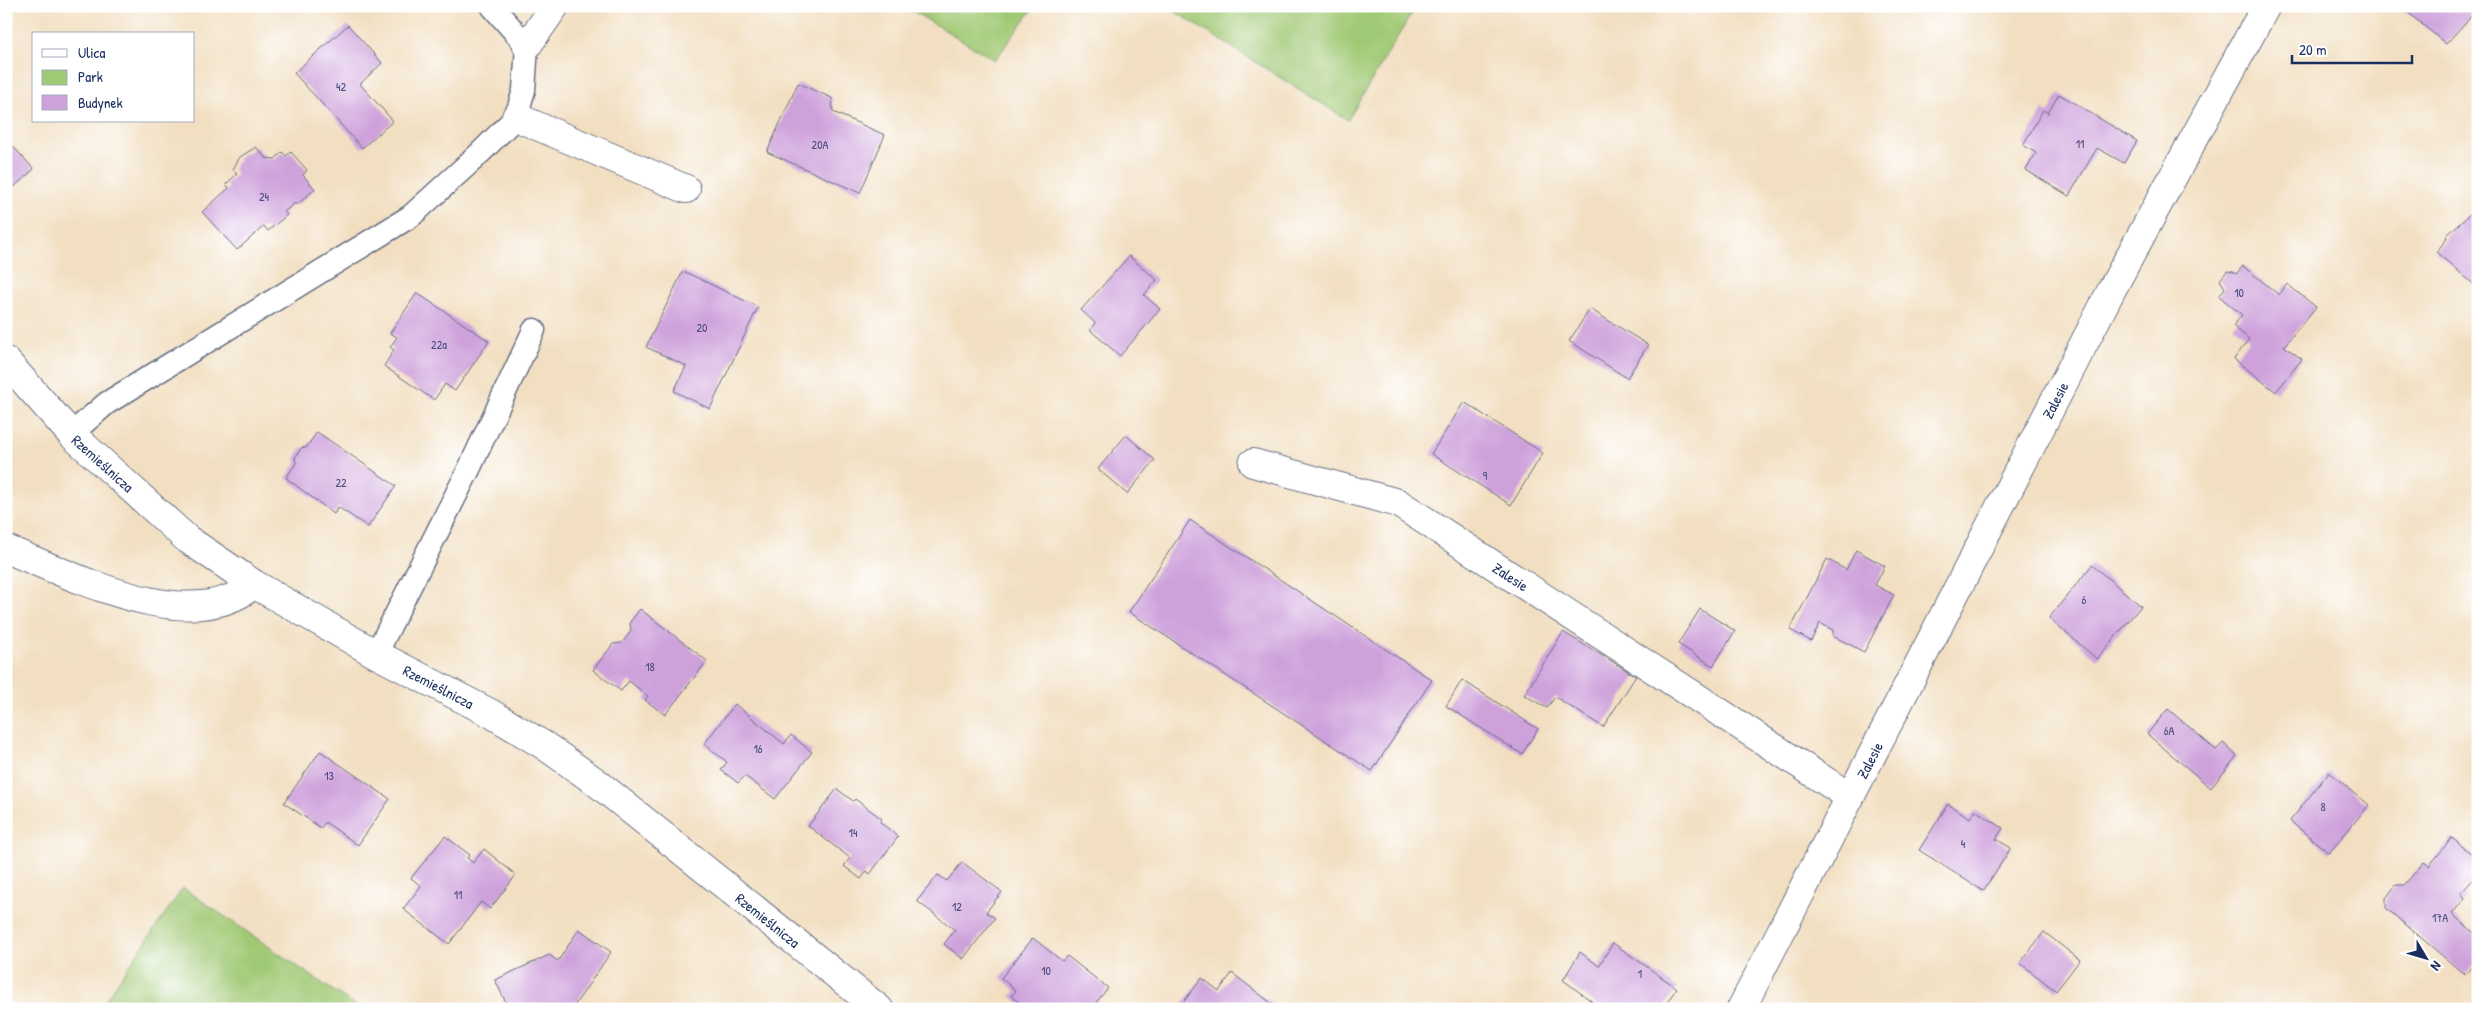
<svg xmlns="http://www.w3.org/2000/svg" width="2484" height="1015" viewBox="0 0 2484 1015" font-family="'Patrick Hand',sans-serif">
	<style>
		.green { fill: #a0c974; stroke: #5e7c69 }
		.building { fill: #cea1db }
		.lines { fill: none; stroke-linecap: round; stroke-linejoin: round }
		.lane-casing { stroke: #666d81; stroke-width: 25 }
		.street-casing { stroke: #666d81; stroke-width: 30 }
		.lane { stroke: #fff; stroke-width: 22 }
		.street { stroke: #fff; stroke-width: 28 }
		.labels { text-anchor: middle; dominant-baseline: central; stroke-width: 4; stroke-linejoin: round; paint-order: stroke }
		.number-label { font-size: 12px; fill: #484c7d }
		.street-label { font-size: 15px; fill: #1b2f5e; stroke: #fff }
	</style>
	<rect width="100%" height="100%" fill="#fff"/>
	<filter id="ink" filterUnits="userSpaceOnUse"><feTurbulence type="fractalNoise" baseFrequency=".02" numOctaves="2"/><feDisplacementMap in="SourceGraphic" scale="10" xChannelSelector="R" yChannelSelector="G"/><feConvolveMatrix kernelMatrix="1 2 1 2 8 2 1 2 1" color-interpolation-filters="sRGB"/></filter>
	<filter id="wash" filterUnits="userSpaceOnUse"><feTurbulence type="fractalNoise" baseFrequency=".0096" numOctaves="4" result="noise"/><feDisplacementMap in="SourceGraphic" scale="20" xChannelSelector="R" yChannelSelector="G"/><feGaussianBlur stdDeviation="1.12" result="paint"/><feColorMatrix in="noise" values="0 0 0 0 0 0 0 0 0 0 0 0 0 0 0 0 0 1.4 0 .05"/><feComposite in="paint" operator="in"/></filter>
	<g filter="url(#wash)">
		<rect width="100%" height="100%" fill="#f2dfc1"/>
		<!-- green -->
		<path class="green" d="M904,6H1035L995,60Z
			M1166,6H1416L1348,120Z
			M183,888L360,1009H99Z"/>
		<g id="blocks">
			<!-- building -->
			<path class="building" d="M2400,6H2466L2474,13L2446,44Z
				M348,25L382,63L360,84L393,121L362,148L294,73Z
				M798,83L832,98L833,112L885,135L860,193L767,152Z
				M2059,94L2137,141L2124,163L2097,148L2069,196L2026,170L2036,153L2023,145L2043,110L2048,113Z
				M6,139L34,169L6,194Z
				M256,147L266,158L275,159L282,152L286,156L291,152L307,170L303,175L315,189L297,205L295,203L284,212L287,215L268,231L264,226L237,250L202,212L229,188L226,184L237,174L233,169L240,157Z
				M2470,214L2478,220V288L2436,252L2446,240L2447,235Z
				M1129,256L1157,280L1144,295L1160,309L1120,356L1090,330L1095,323L1081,310Z
				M2243,266L2279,295L2287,284L2316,307L2284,346L2302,359L2276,392L2234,359L2249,339L2233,326L2242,315L2219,296L2225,288L2220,280L2227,271L2233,272L2236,274Z
				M683,271L758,307L710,409L674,391L686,366L646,347Z
				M417,293L489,341L455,391L445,384L434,400L384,366L394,350L390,347L397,337L390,333Z
				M1590,309L1648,345L1627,378L1569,341Z
				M1464,402L1543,453L1511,505L1431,454Z
				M317,432L396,486L368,527L338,507L334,514L286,478L296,463L295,458L302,447L306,448Z
				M1126,435L1155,460L1127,494L1098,469Z
				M1190,520L1432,680L1372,771L1129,612Z
				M1856,550L1885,566L1875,585L1894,595L1864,652L1833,636V630L1820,623L1811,641L1790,630L1827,559L1846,570Z
				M2092,565L2141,606L2097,659L2049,618Z
				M640,609L707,661L665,715L645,700L648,696L629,681L621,691L593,670L613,644L622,643L631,631L630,622Z
				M1700,609L1735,631L1713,666L1678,644Z
				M1563,632L1636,676L1603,727L1555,697L1547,708L1524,695Z
				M1462,680L1538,729L1522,754L1446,706Z
				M735,704L784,744L791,735L812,752L775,799L745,776L738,783L721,770L727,762L704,744Z
				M2168,709L2216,750L2223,743L2237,756L2211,788L2147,734Z
				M320,751L390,799L358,845L325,822L321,828L284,803Z
				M2329,772L2369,805L2329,853L2290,821Z
				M837,789L853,801L855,799L882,819L880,822L898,837L870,874L867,871L861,879L844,866L850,858L808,826Z
				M1948,804L1970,818L1975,810L2003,828L1996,839L2011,848L1983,891L1919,850Z
				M445,836L470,855L467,858L473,863L484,849L516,875L490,909L481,902L449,944L403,909L421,886L411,878Z
				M2452,838L2478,859V874L2461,893L2465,898L2452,914L2478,936V959L2465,975L2386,908V898L2396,885H2404L2424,862L2429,866Z
				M962,862L1002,892L986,912L995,918L963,959L944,944L955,930L917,901L938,875L947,881Z
				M579,929L611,952L572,1009H509L495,980L549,955L558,961Z
				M2044,932L2080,960L2056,991L2020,963Z
				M1033,938L1062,961L1067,956L1108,988L1091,1009H1041L1033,1003L1027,1009L1011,996L1016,991L1001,978Z
				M1613,943L1677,988L1662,1009H1602L1563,980L1580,952L1599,966Z
				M1232,973L1275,1006L1273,1009H1178L1202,978L1219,991Z"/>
		</g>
	</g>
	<g filter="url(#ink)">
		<use href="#blocks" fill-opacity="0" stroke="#666d81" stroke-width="1"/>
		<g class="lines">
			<defs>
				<path id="lane" d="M71,434L107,403L411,216L477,156L516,117L524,90L527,46L492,6
					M376,654L470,467L534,330"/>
				<g id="street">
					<path d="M527,46L555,6"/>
					<path d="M516,117L686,189"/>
					<path id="s1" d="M6,361L71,434L187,539L254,584L376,654L492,714L545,746L596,782L879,1009"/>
					<path id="s2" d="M1253,463L1398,503L1850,797"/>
					<path d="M6,549C72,575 191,639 254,584"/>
					<path id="s3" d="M1741,1009L2113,287L2266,6"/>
				</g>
			</defs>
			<!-- lane casing -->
			<use href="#lane" class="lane-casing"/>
			<!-- street casing -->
			<use href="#street" class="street-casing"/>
			<!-- lane -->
			<use href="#lane" class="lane"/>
			<!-- street -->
			<use href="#street" class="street"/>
		</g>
	</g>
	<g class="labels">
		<!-- number labels -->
		<g class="number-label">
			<text x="341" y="86">42</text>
			<text x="2080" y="143">11</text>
			<text x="820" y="144">20A</text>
			<text x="264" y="196">24</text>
			<text x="2239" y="292">10</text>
			<text x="702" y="327">20</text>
			<text x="439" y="344">22a</text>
			<text x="1485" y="475">9</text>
			<text x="341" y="482">22</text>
			<text x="2084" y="599">6</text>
			<text x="650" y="666">18</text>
			<text x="2169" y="730">6A</text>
			<text x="758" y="748">16</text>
			<text x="329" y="775">13</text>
			<text x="2323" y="806">8</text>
			<text x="853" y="832">14</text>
			<text x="1963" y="843">4</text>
			<text x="458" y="894">11</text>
			<text x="957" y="906">12</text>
			<text x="2440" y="917">17A</text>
			<text x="1046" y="970">10</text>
			<text x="1640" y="973">1</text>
		</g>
		<!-- street labels -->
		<g class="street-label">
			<text stroke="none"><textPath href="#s3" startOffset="685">Zalesie</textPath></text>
			<text stroke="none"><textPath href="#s1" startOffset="141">Rzemieślnicza</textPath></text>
			<text stroke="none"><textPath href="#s2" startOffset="285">Zalesie</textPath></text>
			<text stroke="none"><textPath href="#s1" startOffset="546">Rzemieślnicza</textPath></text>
			<text stroke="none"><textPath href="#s3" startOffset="280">Zalesie</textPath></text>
			<text stroke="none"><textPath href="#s1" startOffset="951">Rzemieślnicza</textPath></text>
		</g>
	</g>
	<!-- margin -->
	<rect width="2484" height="1015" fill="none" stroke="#fff" stroke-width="25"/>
	<!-- legend -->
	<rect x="32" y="32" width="162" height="90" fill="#ffffff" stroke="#a4acbf"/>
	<rect x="42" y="49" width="25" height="8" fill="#ffffff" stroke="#a4acbf"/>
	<text x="78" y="58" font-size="15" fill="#1b2f5e">Ulica</text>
	<rect x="42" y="70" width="25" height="15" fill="#a0c974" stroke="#a4acbf"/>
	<text x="78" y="82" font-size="15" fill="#1b2f5e">Park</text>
	<rect x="42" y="95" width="25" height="15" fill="#cea1db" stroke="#a4acbf"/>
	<text x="78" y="108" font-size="15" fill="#1b2f5e">Budynek</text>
	<!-- north arrow -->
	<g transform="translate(2426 958) rotate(128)" stroke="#ffffff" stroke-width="4" paint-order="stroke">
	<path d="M0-4L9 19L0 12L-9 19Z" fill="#1b2f5e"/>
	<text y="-8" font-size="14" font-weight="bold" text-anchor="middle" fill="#1b2f5e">N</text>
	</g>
	<!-- scale -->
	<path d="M2292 55v8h120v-8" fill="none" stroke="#1b2f5e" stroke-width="2.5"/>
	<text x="2299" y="55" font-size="15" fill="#1b2f5e" stroke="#ffffff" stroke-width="4" paint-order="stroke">20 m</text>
</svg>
